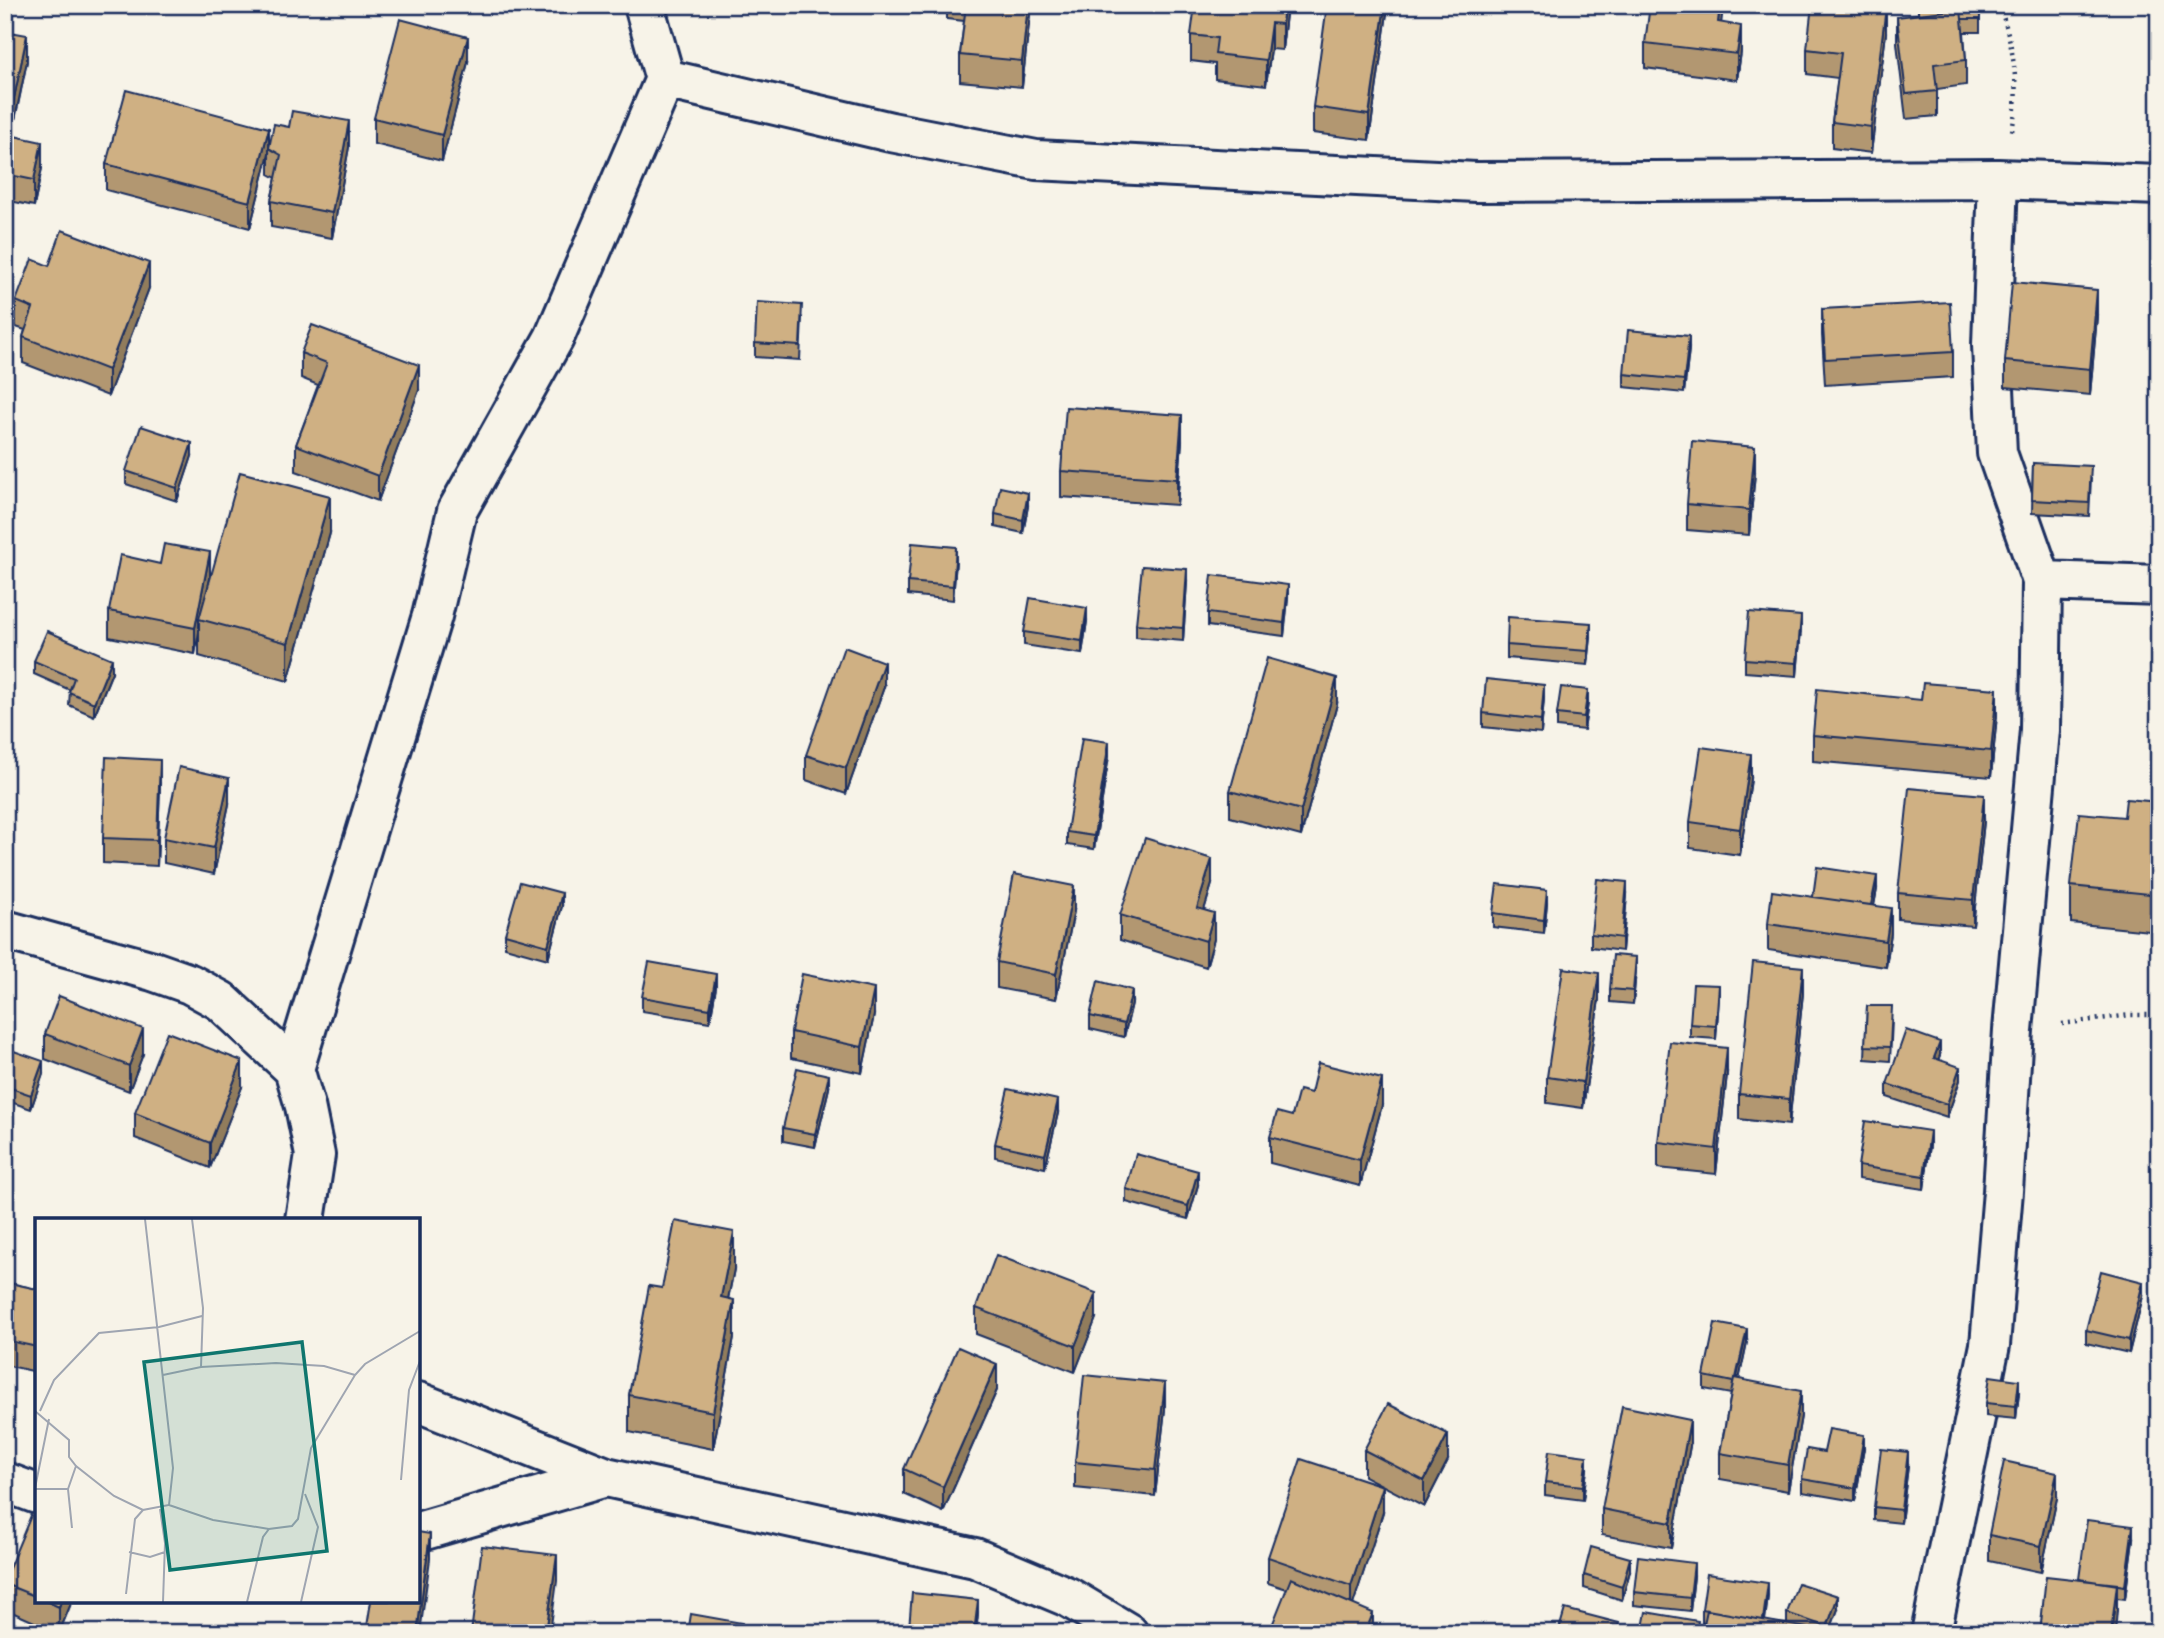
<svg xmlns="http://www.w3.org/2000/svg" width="2164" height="1638" viewBox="0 0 2164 1638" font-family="Mynerve,sans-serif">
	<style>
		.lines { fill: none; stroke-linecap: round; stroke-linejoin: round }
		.minor-casing { stroke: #1b2f5e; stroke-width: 44 }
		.path { stroke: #1b2f5e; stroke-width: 4.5; stroke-dasharray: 2 5; stroke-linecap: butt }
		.minor { stroke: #f7f3e8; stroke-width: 38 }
		.wall { fill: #b29771; stroke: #1b2f5e; stroke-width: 2 }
		.shaded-wall { fill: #917b5c; stroke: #1b2f5e; stroke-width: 2 }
		.building { fill: #cfb083; stroke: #1b2f5e; stroke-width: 2 }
		.inset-road { fill: none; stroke: #9fa5b1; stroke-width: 2 }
		.view { fill: #0f766e; fill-opacity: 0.15; stroke: #0f766e; stroke-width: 3.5 }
		.inset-edge { fill: none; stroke: #1b2f5e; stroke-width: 3.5 }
	</style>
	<rect width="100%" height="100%" fill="#f7f3e8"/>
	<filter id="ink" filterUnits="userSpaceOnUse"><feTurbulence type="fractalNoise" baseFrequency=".0143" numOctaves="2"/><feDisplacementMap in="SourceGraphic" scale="14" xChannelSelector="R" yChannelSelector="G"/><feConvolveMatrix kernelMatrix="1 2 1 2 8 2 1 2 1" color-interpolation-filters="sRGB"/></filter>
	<g filter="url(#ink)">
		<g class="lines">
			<defs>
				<path id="minor" d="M644,5L665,79L891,132L1036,160L1476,182L1998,179L2159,185
					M2042,581L2159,585
					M5,930L153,971L190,984L221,1001L294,1069L305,1106L315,1155L305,1220
					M294,1069L432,616L457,511L554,338L665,79
					M418,1402L606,1477L975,1558L1068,1597L1128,1633
					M5,1482L37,1494
					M418,1532L606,1477
					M1931,1633L1990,1345L2003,1191L2013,1030L2040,730L2042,581L1997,453L1992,345L1998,179"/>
			</defs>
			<!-- minor casing -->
			<use href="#minor" class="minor-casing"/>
			<!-- path -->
			<path class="path" d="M1999,5C2014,45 2020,89 2012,131
				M2062,1024L2130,1015H2159"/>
			<!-- minor -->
			<use href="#minor" class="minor"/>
		</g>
		<!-- wall -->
		<path class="wall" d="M947,5H1031L1022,87L960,81V55L964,21L947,19Z
			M1287,5L1282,50L1271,49L1266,85L1215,79V64L1191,61V35Z
			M1387,5V13L1369,140L1313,133V107Z
			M1722,5L1721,23L1741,52L1737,80L1645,68V43Z
			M1980,5V32H1964L1966,60V85L1937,89V116L1906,119L1897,43V17Z
			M5,31L27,61L12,135L42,168L34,206L5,200Z
			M1886,33L1871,153L1832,148V122L1838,78L1807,74V49Z
			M468,62L442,161L374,144V118Z
			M349,147L332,238L271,227V201L276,178L269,174V148Z
			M269,153L250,228L106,190V164Z
			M49,266L149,288L108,396L23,363V337L25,330L16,327V301Z
			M1822,309L1953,352V377L1825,385L1822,335Z
			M2097,316L2090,395L2005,387V361Z
			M802,318L800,360L755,357V343Z
			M1689,349L1684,393L1624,387V374Z
			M301,353L419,390L378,501L296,471V445L318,385L301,378Z
			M1182,441L1177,505L1061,497V471Z
			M192,456L177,501L126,484V471Z
			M2033,463L2091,479L2089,516L2032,513Z
			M1755,473L1749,535L1687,530V504Z
			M1028,506L1023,533L995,527V514Z
			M330,533L288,681L199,656V632L195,654L109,637V611L210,578L207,589Z
			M956,560L953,600L908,595V582Z
			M1187,582L1183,641L1136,637V624Z
			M1288,598L1284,636L1208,626V613Z
			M1087,621L1082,654L1024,645V632Z
			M1801,629L1797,676L1745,672V659Z
			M1591,637L1588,665L1507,658V645Z
			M34,661L112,672L94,716L69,705L70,690L34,674Z
			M884,687L846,794L806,780V755Z
			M1544,698L1541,733L1483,727V713Z
			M1588,703L1584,730L1557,727V714Z
			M1337,704L1301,836L1230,817V791Z
			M1997,715L1991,777L1813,761V735Z
			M1109,756L1094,849L1067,845V832Z
			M1751,779L1740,855L1690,848V822Z
			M160,785L157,866L103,863V838Z
			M2159,802V932L2071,923V886L2124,817Z
			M229,804L214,874L164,863V838Z
			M1984,821L1973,926L1898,919V893Z
			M1212,884L1204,910L1214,939L1206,967L1120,940V915Z
			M1877,889L1874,905L1891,933L1886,967L1768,950V924L1813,897Z
			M1627,895L1622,951L1591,947V934Z
			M1547,903L1544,933L1493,927V913Z
			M562,906L548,959L505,947V934Z
			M1074,911L1056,999L997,988V962Z
			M1636,970L1633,1004L1610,1002V989Z
			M716,987L710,1022L642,1011V997Z
			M1803,993L1789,1125L1739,1119V1094Z
			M1719,998L1716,1039L1690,1037V1024Z
			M1599,999L1583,1108L1547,1103V1077Z
			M1132,1003L1124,1037L1090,1029V1016Z
			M1867,1006L1892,1020L1890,1061L1865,1059Z
			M874,1015L862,1073L791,1058V1032Z
			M45,1034L143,1054L129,1091L45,1059Z
			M5,1048L43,1074L31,1109L5,1100Z
			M1940,1055L1938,1060L1960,1080L1947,1117L1887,1097V1084Z
			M1727,1074L1716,1174L1658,1168V1142Z
			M242,1087L210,1168L135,1138V1113Z
			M829,1088L815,1147L783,1141V1128Z
			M1311,1093L1382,1105L1360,1186L1270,1163V1137L1292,1116Z
			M1058,1113L1045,1168L995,1157V1144Z
			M1930,1145L1924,1189L1858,1179V1166Z
			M1198,1185L1188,1219L1126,1202V1189Z
			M734,1269L728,1299L734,1337L713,1449L629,1432V1395L662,1288Z
			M5,1282L37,1289V1372L5,1365Z
			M2143,1296L2129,1353L2086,1343V1330Z
			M976,1308L1096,1318L1075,1372L976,1334Z
			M1747,1342L1739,1379L1801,1416L1788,1491L1720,1479V1453L1731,1394L1704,1389V1376Z
			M997,1390L943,1512L904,1494V1469Z
			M2019,1393L2016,1419L1986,1416V1403Z
			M1165,1409L1155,1496L1075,1488V1462Z
			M1690,1446L1671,1548L1602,1535V1509Z
			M1864,1448L1855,1501L1802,1492V1479L1824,1452Z
			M1364,1450L1448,1460L1424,1507L1364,1476Z
			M1908,1466L1901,1523L1874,1520V1507Z
			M1587,1469L1583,1500L1545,1495V1482Z
			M2057,1498L2041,1572L1989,1561V1535Z
			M1383,1512L1353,1604L1373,1633L1287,1589L1268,1583V1557Z
			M37,1515V1601H72L59,1633L5,1609V1578Z
			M2133,1539L2125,1599L2117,1598V1610L2079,1580Z
			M1630,1571L1622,1600L1584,1588V1575Z
			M1694,1576L1690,1611L1634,1605V1592Z
			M1768,1596L1765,1621L1787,1625V1613L1838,1609L1829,1633H1702L1704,1623H1702V1609Z
			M978,1613L976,1633H909V1628Z"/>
		<!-- shaded-wall -->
		<path class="shaded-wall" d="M1028,5H1031L1022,87V61Z
			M1284,5H1287L1282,50V24Z
			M1385,5H1387V13L1369,140V115Z
			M1720,5H1722V16L1718,48V22Z
			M1886,7V33L1871,153V127Z
			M1271,23V49L1266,85V60Z
			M1741,26V52L1737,80V54Z
			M27,35V61L9,147V122Z
			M468,37V62L442,161V135Z
			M349,121V147L332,238V213Z
			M269,128V153L250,228V202Z
			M42,142V168L34,206V180Z
			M149,263V288L108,396V370Z
			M2097,290V316L2090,395V369Z
			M1689,336V349L1684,393V380Z
			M419,365V390L378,501V476Z
			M1182,415V441L1177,505V479Z
			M192,443V456L177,501V488Z
			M1755,447V473L1749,535V510Z
			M1028,493V506L1023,533V520Z
			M330,496V533L288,681V643Z
			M956,547V560L953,600V586Z
			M210,552V578L202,619H199V632L195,654V628Z
			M1187,569V582L1183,641V628Z
			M1288,585V598L1284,636V623Z
			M1087,608V621L1082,654V641Z
			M1801,616V629L1797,676V663Z
			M1591,623V637L1588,665V651Z
			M112,659V672L94,716V703Z
			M884,662V687L846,794V768Z
			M1337,678V704L1301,836V810Z
			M1544,685V698L1541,733V720Z
			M1997,689V715L1991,777V751Z
			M1588,690V703L1584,730V717Z
			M1109,742V756L1094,849V836Z
			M1751,754V779L1740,855V829Z
			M160,760V785L157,866V840Z
			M229,778V804L214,874V848Z
			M1984,795V821L1973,926V900Z
			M1212,859V884L1197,933V908Z
			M1877,876V889L1871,922V909Z
			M1627,882V895L1622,951V938Z
			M1074,886V911L1056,999V974Z
			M1547,890V903L1544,933V920Z
			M562,893V906L548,959V946Z
			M1891,908V933L1886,967V941Z
			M1214,913V939L1206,967V941Z
			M1636,957V970L1633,1004V991Z
			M1803,967V993L1789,1125V1099Z
			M1599,973V999L1583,1108V1082Z
			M716,974V987L710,1022V1009Z
			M1719,985V998L1716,1039V1026Z
			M874,989V1015L862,1073V1047Z
			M1132,990V1003L1124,1037V1024Z
			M143,1029V1054L129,1091V1066Z
			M1940,1042V1055L1934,1071V1058Z
			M1727,1048V1074L1716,1174V1149Z
			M43,1061V1074L31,1109V1095Z
			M242,1061V1087L210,1168V1143Z
			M1960,1067V1080L1947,1117V1104Z
			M829,1075V1088L815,1147V1134Z
			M1382,1079V1105L1360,1186V1160Z
			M1058,1100V1113L1045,1168V1155Z
			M1930,1131V1145L1924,1189V1176Z
			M1198,1171V1185L1188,1219V1206Z
			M734,1232V1269L721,1334V1297Z
			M2143,1282V1296L2129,1353V1340Z
			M1096,1293V1318L1075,1372V1346Z
			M734,1300V1337L713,1449V1412Z
			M1747,1329V1342L1736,1395V1382Z
			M997,1364V1390L943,1512V1487Z
			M2019,1380V1393L2016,1419V1406Z
			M1165,1383V1409L1155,1496V1470Z
			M1801,1391V1416L1788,1491V1465Z
			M1690,1420V1446L1671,1548V1523Z
			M1448,1434V1460L1424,1507V1481Z
			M1864,1435V1448L1855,1501V1488Z
			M1908,1452V1466L1901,1523V1510Z
			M1587,1456V1469L1583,1500V1486Z
			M2057,1473V1498L2041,1572V1546Z
			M1383,1486V1512L1351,1611V1586Z
			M2133,1526V1539L2125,1599V1586Z
			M430,1534V1559L420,1633H417Z
			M557,1555V1581L550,1633H546Z
			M1630,1558V1571L1622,1600V1587Z
			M1694,1563V1576L1690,1611V1598Z
			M1768,1583V1596L1763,1633V1620Z
			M2117,1584V1610L2115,1633H2111Z
			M1838,1596V1609L1829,1633H1827V1627Z
			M978,1600V1613L976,1633H974Z
			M61,1601H72L59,1633V1607Z
			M1373,1613V1633H1365Z"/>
		<!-- building -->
		<path class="building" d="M966,5H1028L1022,61L960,55Z
			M1195,5H1284L1282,24L1271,23L1266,60L1215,54L1217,38L1191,35Z
			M1327,5H1385L1369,115L1313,107Z
			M1650,5H1720L1718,22L1741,26L1737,54L1645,43Z
			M1812,5H1873L1886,7L1871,127L1832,122L1841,53L1807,49Z
			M1918,5H1980V19H1962L1961,9L1918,14Z
			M1961,9L1966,60L1934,64L1937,91L1906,94L1897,17Z
			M400,19L468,37L442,135L374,118Z
			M5,31L27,35L9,122L5,121Z
			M126,90L269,128L250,202L106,164Z
			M292,111L349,121L332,213L271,201L281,155L269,148L274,124L289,127Z
			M5,134L42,142L34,180L5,174Z
			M62,230L149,263L108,370L23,337L33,308L16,301L32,259L49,266Z
			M2012,282L2097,290L2090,369L2005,361Z
			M757,302L802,305L800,346L755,343Z
			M1950,302L1953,352L1825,359L1822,309Z
			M312,325L419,365L378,476L296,445L327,363L301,353Z
			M1628,330L1689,336L1684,380L1624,374Z
			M1066,407L1182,415L1177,479L1061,471Z
			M141,426L192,443L177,488L126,471Z
			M1692,441L1755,447L1749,510L1687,504Z
			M2033,463L2091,466L2089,503L2032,500Z
			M240,472L330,496L288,643L199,619Z
			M1000,487L1028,493L1023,520L995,514Z
			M912,543L956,547L953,586L908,582Z
			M164,544L210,552L195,628L109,611L120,555L160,564Z
			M1142,566L1187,569L1183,628L1136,624Z
			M1212,575L1288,585L1284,623L1208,613Z
			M1030,598L1087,608L1082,641L1024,632Z
			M1749,612L1801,616L1797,663L1745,659Z
			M1508,617L1591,623L1588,651L1507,645Z
			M47,631L112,659L94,703L69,692L74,678L34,661Z
			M844,647L884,662L846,768L806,755Z
			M1267,658L1337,678L1301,810L1230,791Z
			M1486,679L1544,685L1541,720L1483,713Z
			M1923,683L1997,689L1991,751L1813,735L1817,689L1921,700Z
			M1561,687L1588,690L1584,717L1557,714Z
			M1082,738L1109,742L1094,836L1067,832Z
			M1701,747L1751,754L1740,829L1690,822Z
			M106,757L160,760L157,840L103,838Z
			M179,767L229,778L214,848L164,838Z
			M1909,788L1984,795L1973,900L1898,893Z
			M2126,799L2159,802V895L2071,886L2079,813L2124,817Z
			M1145,838L1212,859L1197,908L1214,913L1206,941L1120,915Z
			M1817,867L1877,876L1871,905L1813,897Z
			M1014,874L1074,886L1056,974L997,962Z
			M1597,879L1627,882L1622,938L1591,934Z
			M520,882L562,893L548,946L505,934Z
			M1497,884L1547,890L1544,920L1493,913Z
			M1772,891L1891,908L1886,941L1768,924Z
			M1613,955L1636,957L1633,991L1610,989Z
			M649,962L716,974L710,1009L642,997Z
			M1753,962L1803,967L1789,1099L1739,1094Z
			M1563,968L1599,973L1583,1082L1547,1077Z
			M802,974L874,989L862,1047L791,1032Z
			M1098,981L1132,990L1124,1024L1090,1016Z
			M1693,984L1719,985L1716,1026L1690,1024Z
			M59,996L143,1029L129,1066L45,1034Z
			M1867,1006H1892L1890,1047L1865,1046Z
			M1906,1030L1940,1042L1934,1058L1960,1067L1947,1104L1887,1084Z
			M167,1032L242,1061L210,1143L135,1113Z
			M1670,1042L1727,1048L1716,1149L1658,1142Z
			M5,1048L43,1061L31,1095L5,1086Z
			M1318,1063L1382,1079L1360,1160L1270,1137L1277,1112L1292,1116L1299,1090L1311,1093Z
			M797,1068L829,1075L815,1134L783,1128Z
			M1008,1089L1058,1100L1045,1155L995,1144Z
			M1865,1121L1930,1131L1924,1176L1858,1166Z
			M1136,1154L1198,1171L1188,1206L1126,1189Z
			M675,1221L734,1232L721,1297L734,1300L713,1412L629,1395L649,1286L662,1288Z
			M996,1255L1096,1293L1075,1346L976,1308Z
			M2101,1271L2143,1282L2129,1340L2086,1330Z
			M5,1282L37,1289V1347L5,1340Z
			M1715,1323L1747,1329L1736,1378H1734L1733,1382L1704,1376Z
			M958,1347L997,1364L943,1487L904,1469Z
			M1084,1375L1165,1383L1155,1470L1075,1462Z
			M1990,1376L2019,1380L2016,1406L1986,1403Z
			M1734,1378L1801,1391L1788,1465L1720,1453Z
			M1388,1404L1448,1434L1424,1481L1364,1450Z
			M1622,1406L1690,1420L1671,1523L1602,1509Z
			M1829,1429L1864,1435L1855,1488L1802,1479L1807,1449L1824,1452Z
			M1881,1449L1908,1452L1901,1510L1874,1507Z
			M1549,1451L1587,1456L1583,1486L1545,1482Z
			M1301,1459L1383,1486L1351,1586L1268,1557Z
			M2004,1461L2057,1473L2041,1546L1989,1535Z
			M32,1513L37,1515V1597L5,1584V1578Z
			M2087,1520L2133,1526L2125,1586L2079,1579Z
			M418,1532L430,1534L417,1633H366L371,1601H418Z
			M482,1546L557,1555L546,1633H471Z
			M1591,1547L1630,1558L1622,1587L1584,1575Z
			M1638,1556L1694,1563L1690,1598L1634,1592Z
			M1707,1574L1768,1583L1763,1620L1702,1609Z
			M2046,1576L2117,1584L2111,1633H2040Z
			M1291,1578L1373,1613L1365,1633H1269Z
			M1798,1583L1838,1596L1827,1627L1787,1613Z
			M912,1593L978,1600L974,1633H950L909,1628Z
			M46,1601H61L59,1607Z
			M1565,1609L1619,1623L1616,1633H1558Z
			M1707,1610L1813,1629L1812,1633H1702Z
			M1646,1612L1698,1621L1696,1633H1642Z
			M691,1614L742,1623L741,1633H688Z"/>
	</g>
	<!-- overview -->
	<g transform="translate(35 1218)">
		<rect width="385" height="385" fill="#f7f3e8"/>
		<path class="inset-road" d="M157,1L168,90L166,149M128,157L166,149L241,145L289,148L320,157M0,193L34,222V239L41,248L79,278L108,292M5,193L19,162L64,115L124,109L167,98M366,262L374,172L385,143M0,270L14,201M0,271H33M134,287L178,302L234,311M125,291L130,325L128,384M37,310L33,271L41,248M94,334L115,339L130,334M91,376L100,301L108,292L134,287L138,250L110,1M212,384L228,319L234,311L257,308L263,301L276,230L320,157L330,146L385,113M266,384L283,309L270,276"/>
		<path class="view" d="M267,124L292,333L135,352L109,144Z"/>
		<rect width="385" height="385" class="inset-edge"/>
	</g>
	<!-- margin -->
	<rect width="2164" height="1638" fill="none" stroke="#f7f3e8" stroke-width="28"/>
	<rect x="14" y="14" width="2136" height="1610" fill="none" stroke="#1b2f5e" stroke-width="2.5" filter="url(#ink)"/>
</svg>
